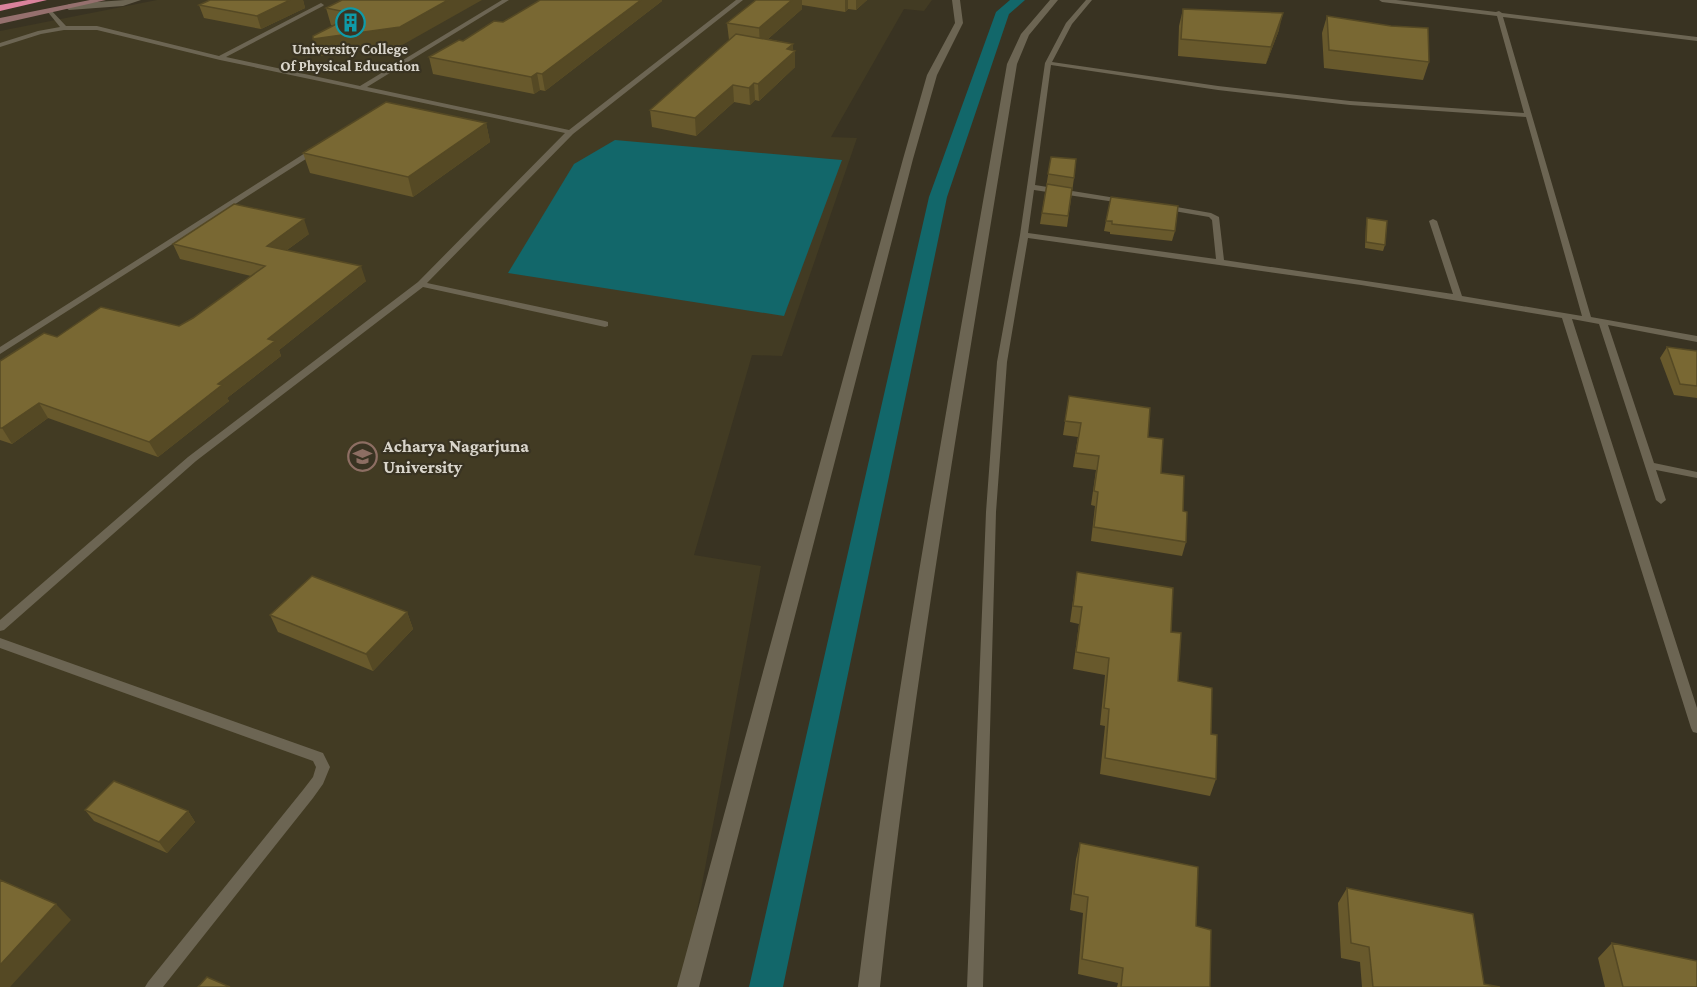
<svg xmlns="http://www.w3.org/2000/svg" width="1697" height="987" viewBox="0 0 1697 987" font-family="'Crimson Pro',serif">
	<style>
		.built { fill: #423b23 }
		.water { fill: #12676a }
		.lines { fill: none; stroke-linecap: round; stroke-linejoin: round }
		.canal { fill: #12676a; fill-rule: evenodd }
		.service { fill: #6c6553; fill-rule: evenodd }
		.minor { fill: #6c6553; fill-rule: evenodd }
		.secondary { fill: #95706e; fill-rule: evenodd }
		.trunk { fill: #da829c; fill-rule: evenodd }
		.wall { fill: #68592c }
		.shaded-wall { fill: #554924 }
		.building { fill: #796833; stroke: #554924; stroke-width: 1.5 }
		.labels { text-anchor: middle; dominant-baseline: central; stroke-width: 4.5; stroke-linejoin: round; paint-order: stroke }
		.far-poi-label { font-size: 15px; font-weight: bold; fill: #d9d5cb; stroke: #393322 }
		.poi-label { font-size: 18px; font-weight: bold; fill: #d9d5cb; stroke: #393322; text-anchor: start }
	</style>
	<rect width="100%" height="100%" fill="#393322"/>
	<!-- built -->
	<path class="built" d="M157,0H932L924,11L904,9L831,137L857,138L782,356L752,355L694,555L761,566L683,987H0V31Z"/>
	<!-- water -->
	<path class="water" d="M615,140L842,160L784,316L508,273L574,164Z"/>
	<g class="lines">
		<!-- canal -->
		<path class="canal" d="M1010,0H1025L1009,14L947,197L783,987H749L929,197L996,12Z"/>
		<!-- service -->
		<path class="service" d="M502,0H509L367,87L569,130L736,0H743L573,134L427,283L605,321L608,322V326L605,327L423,287L196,461L4,630L0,631V620L188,457L418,282L565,133L220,60L97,30H64L41,34L0,47V43L38,31L60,27L47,11L50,9L66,26H97L219,56L321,3L324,5L323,6L226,57L360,86Z
			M1086,0H1092L1072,24L1052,62L1218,86L1350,101L1524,113L1497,16L1382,2L1379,0H1396L1496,12L1499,11L1502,13L1697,37V41L1503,17L1591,317L1697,336V342L1608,325L1654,463L1697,472V478L1656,470L1666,500L1661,504L1656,500L1599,324L1572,319L1697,708V733L1693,732L1691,728L1562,318L1361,285L1028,238L1007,362L996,512L983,987H967L986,512L997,362L1020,235L1045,63L1066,23ZM1051,65L1218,90L1350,105L1526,117L1582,316L1462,296L1437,221L1433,219L1429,221L1453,294L1224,260L1219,217L1211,213L1165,205H1162V209L1209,217L1212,220L1216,259L1028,233L1034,190L1122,203L1126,201L1122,199L1035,185Z
			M313,148L320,150L0,354V347Z
			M0,638L323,753L330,767L323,784L313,798L163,987H145L148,982L303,790L313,777L316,767L313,761L0,648Z"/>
		<!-- minor -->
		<path class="minor" d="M125,0H141L123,6L69,10L65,7L69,4Z
			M952,0H960L963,23L937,75L913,159L699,987H677L903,159L927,75L955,23Z
			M1050,0H1058L1029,35L1017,64C967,371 913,678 880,987H858C896,677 954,371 1007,64L1021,34Z"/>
		<!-- secondary -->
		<path class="secondary" d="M90,0H106L0,24V18Z"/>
		<!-- trunk -->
		<path class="trunk" d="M28,0H47L0,11V5Z"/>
	</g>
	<!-- wall -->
	<path class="wall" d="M210,0H303L305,8L261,29L204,18L199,5Z
		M342,0L404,44L319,56L313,36L333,26L331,25L326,8Z
		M756,0H867L856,10L848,9L845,12L802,5V9L768,39L793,44V50L795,51V67L759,101L755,100L750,105L734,102L696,136L652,127L650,110L729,40L727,23Z
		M662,1L545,91L540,90L534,94L433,74L429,57L503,22Z
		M1183,9L1279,30L1266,64L1178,56L1179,26Z
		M1327,16L1429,62L1423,80L1324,68L1322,33Z
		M486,123L490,142L413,197L310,173L303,153Z
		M1051,157L1074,178L1067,227L1040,224Z
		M1367,218L1385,245L1383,251L1365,248L1366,223Z
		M1106,221L1175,231L1172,241L1110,234V232L1104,231Z
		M309,234L287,250L366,281L279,350L281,356L227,398L229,401L158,457L48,418L12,444L0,440V361L57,337L179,326L193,318L251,276L180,259L173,244Z
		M1667,347L1697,351V398L1674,395L1660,358Z
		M1069,396L1148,437L1161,473L1183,511L1186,542L1182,556L1091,541L1095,506L1091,505L1096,470L1073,467L1078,437L1063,435Z
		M1077,572L1171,632L1178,681L1211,734L1216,779L1210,796L1100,774L1105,726L1100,725L1105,675L1073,669L1079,624L1070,622Z
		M407,612L413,629L373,671L278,632L270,615Z
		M85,810L188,811L195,822L167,853L94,821Z
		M1080,843L1196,926L1210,987H1117L1118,983L1078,974L1083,913L1070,910L1076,859Z
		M1347,888L1484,984L1500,987H1362L1360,962L1341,958L1338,903Z
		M1612,943L1697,987H1605L1598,958Z"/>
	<!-- shaded-wall -->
	<path class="shaded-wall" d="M290,0H303L305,8L261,29L257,16Z
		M448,0H482L404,44L319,56L313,39Z
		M641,0H662V1L545,91L542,74Z
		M792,0H802V9L760,46L759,28Z
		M845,0H848V9L845,12Z
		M856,0H867L856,10Z
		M1283,13L1279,30L1266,64L1271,47Z
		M793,44V52L795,51V67L759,101L758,84L787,49Z
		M537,73L540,90L534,94L531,77Z
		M754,83L755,100L750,105L749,88Z
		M733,85L734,102L696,136L695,118Z
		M486,123L490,142L413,197L408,177Z
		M304,219L309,234L273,260L267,246Z
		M361,266L366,281L279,350L281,356L227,398L229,401L158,457L149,442L218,384L268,339Z
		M39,403L48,418L12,444L2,428Z
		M407,612L413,629L373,671L366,654Z
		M188,811L195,822L167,853L159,842Z
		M56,904L71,920L10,987H0V965Z"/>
	<!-- building -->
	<path class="building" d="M210,0H290L257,16L199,5Z
		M342,0H448L400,27L313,39V36L356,14L326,8Z
		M540,0H641L542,74L537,73L531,77L429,57L459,40L463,41L494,21L503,22Z
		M756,0H792L759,28L727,23Z
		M1183,9L1283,13L1271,47L1181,39Z
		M1327,16L1391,26L1428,28L1429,62L1329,50Z
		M736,34L793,44L787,49L795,51L758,84L754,83L749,88L733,85L695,118L650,110Z
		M386,102L486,123L408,177L303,153Z
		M1051,157L1076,159L1074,178L1048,174Z
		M1047,184L1072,188L1068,216L1042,213Z
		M1111,197L1178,206L1175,231L1112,224V221H1106Z
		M234,204L304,219L267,246L361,266L268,339L275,341L218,384L222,385L149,442L39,403L2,428H0V361L44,333L57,337L101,307L179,326L193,318L265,266L173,244Z
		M1367,218L1387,221L1385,245L1366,242Z
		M1667,347L1697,351V386L1680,384Z
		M1069,396L1150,408L1148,437L1163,439L1161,473L1184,476L1183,511L1187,512L1186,542L1094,527L1098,492L1094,491L1099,456L1076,453L1081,423L1065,421Z
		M1077,572L1173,588L1171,632L1181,633L1178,681L1212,688L1211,734L1217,735L1216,779L1105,758L1109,709L1104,708L1109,658L1076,652L1082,607L1073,606Z
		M312,576L407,612L366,654L270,615Z
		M114,781L188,811L159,842L85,810Z
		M1080,843L1198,867L1196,926L1211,930L1210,987H1121L1123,968L1082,959L1088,897L1074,894Z
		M0,880L56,904L0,965Z
		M1347,888L1473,914L1484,984L1500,987H1373L1369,947L1351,943Z
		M1612,943L1697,961V987H1623Z
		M207,977L230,987H198Z"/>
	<!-- icons -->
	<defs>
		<symbol id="building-ring" viewBox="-11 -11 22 22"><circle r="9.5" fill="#393322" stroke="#0f9aa8" stroke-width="1.5"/><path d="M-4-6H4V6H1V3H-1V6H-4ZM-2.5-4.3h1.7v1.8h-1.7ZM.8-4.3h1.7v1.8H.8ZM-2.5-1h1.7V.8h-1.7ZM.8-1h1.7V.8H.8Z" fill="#0f9aa8"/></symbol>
		<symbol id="university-ring" viewBox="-11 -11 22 22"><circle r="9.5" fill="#393322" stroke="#8d6e63" stroke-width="1.5"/><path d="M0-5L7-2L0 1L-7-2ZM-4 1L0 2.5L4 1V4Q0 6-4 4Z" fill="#8d6e63"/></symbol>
	</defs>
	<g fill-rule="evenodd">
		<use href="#building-ring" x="334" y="6" width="33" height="33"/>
		<use href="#university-ring" x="346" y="440" width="33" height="33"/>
	</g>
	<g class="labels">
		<!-- far-poi labels -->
		<g class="far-poi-label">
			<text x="350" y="49">University College<tspan x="350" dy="17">Of Physical Education</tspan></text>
		</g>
		<!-- poi labels -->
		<g class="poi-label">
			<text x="383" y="446">Acharya Nagarjuna<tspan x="383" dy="21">University</tspan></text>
		</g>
	</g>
</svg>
